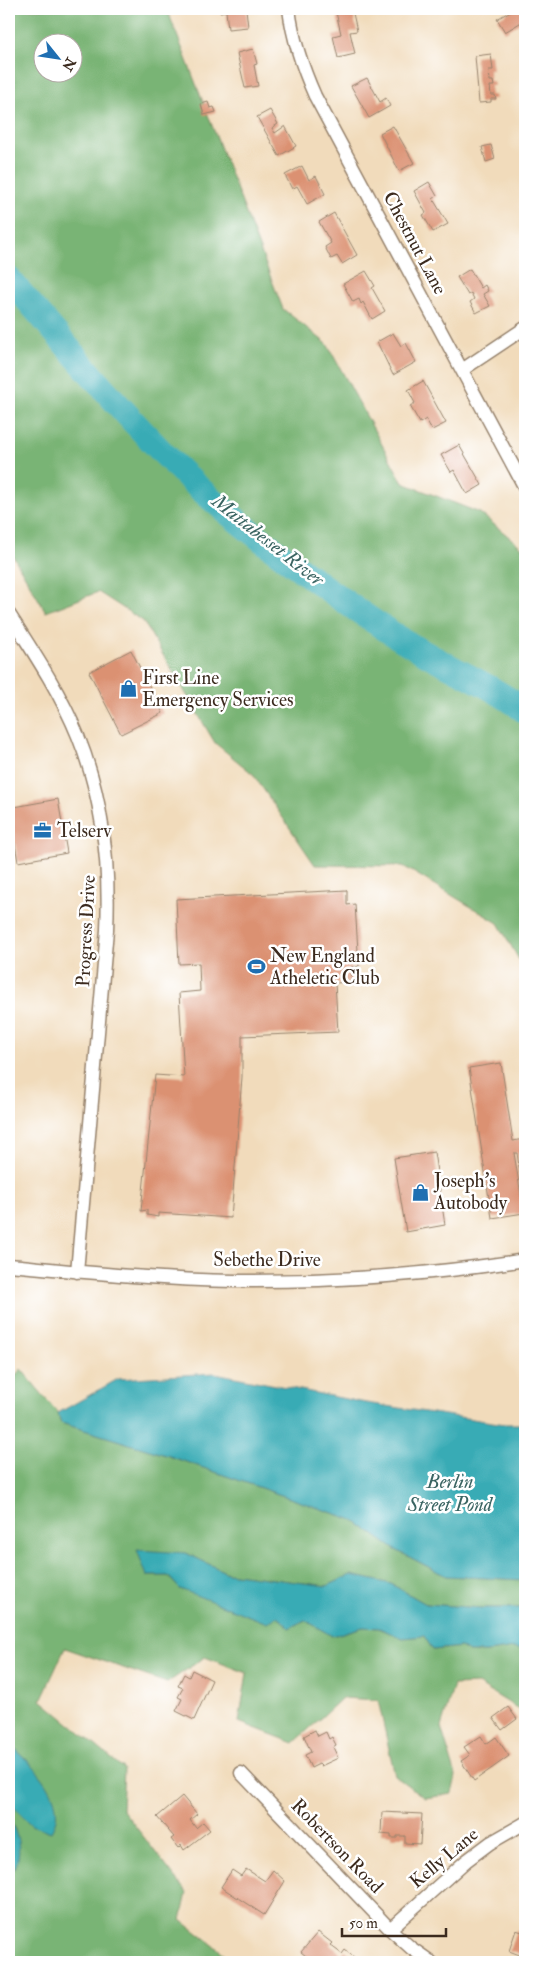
<svg xmlns="http://www.w3.org/2000/svg" width="534" height="1971" viewBox="0 0 534 1971" font-family="'IM FELL Double Pica',serif">
	<style>
		.forest { fill: #79b474; stroke: #5a6f49; fill-rule: evenodd }
		.water { fill: #39abb5; stroke: #3a6a6a }
		.lines { fill: none; stroke-linecap: round; stroke-linejoin: round }
		.river { stroke: #39abb5; stroke-width: 25 }
		.building { fill: #db9172 }
		.minor-casing { stroke: #96826c; stroke-width: 15 }
		.minor { stroke: #fff; stroke-width: 12 }
		.labels { text-anchor: middle; dominant-baseline: central; stroke-width: 5; stroke-linejoin: round; paint-order: stroke }
		.street-label { font-size: 19px; fill: #3b2a1e; stroke: #fff }
		.poi-label { font-size: 19px; fill: #3b2a1e; stroke: #fff; text-anchor: start }
		.water-label { font-size: 20px; font-style: italic; fill: #3a6462; stroke: #fff }
	</style>
	<rect width="100%" height="100%" fill="#fff"/>
	<filter id="ink" filterUnits="userSpaceOnUse"><feTurbulence type="fractalNoise" baseFrequency=".02" numOctaves="2"/><feDisplacementMap in="SourceGraphic" scale="10" xChannelSelector="R" yChannelSelector="G"/><feConvolveMatrix kernelMatrix="1 2 1 2 8 2 1 2 1" color-interpolation-filters="sRGB"/></filter>
	<filter id="wash" filterUnits="userSpaceOnUse"><feTurbulence type="fractalNoise" baseFrequency=".0096" numOctaves="4" result="noise"/><feDisplacementMap in="SourceGraphic" scale="20" xChannelSelector="R" yChannelSelector="G"/><feGaussianBlur stdDeviation="1.12" result="paint"/><feColorMatrix in="noise" values="0 0 0 0 0 0 0 0 0 0 0 0 0 0 0 0 0 1.4 0 .05"/><feComposite in="paint" operator="in"/></filter>
	<g filter="url(#wash)">
		<rect width="100%" height="100%" fill="#f1dbbb"/>
		<!-- forest -->
		<path class="forest" d="M9,9H167L283,309L327,344L403,483L480,513L525,550V970L498,923L403,866L315,865L253,774L215,743L143,621L98,592L46,612L9,549ZM42,42H72V72H42Z
			M21,1369L58,1413L61,1423L169,1456L353,1520L394,1549L446,1576L525,1580V1608H481L426,1604L391,1584L351,1575L327,1586L227,1573L186,1553L147,1576H168L180,1589L278,1616L289,1628L305,1620L332,1636L363,1627L379,1628L402,1638L424,1636L433,1650L461,1647L469,1652H488L514,1648L525,1649V1713L478,1684L454,1685L441,1727L456,1776L452,1794L425,1798L395,1776L378,1700L342,1698L294,1743L239,1722L247,1673L205,1657L167,1683L65,1648L41,1700L124,1769L122,1809L187,1893L181,1920L235,1962H11L9,1959V1870L15,1868V1830L9,1819V1802L10,1803L28,1761L9,1743V1383Z"/>
		<!-- water -->
		<path class="water" d="M215,1373L366,1403L505,1424H525V1580L446,1576L394,1549L353,1520L169,1456L61,1423L58,1413L118,1379Z
			M137,1550L186,1553L227,1573L327,1586L351,1575L391,1584L426,1604L481,1608H525V1649L514,1648L488,1652H469L461,1647L433,1650L424,1636L402,1638L379,1628L363,1627L332,1636L305,1620L289,1628L278,1616L267,1623L180,1589L168,1576H147Z
			M9,1743C31,1764 71,1798 51,1832L31,1825L9,1802Z
			M9,1819C19,1836 22,1850 15,1868L9,1870Z"/>
		<g class="lines">
			<!-- river -->
			<path class="river" d="M9,279C65,343 119,410 180,470C212,502 248,530 284,557C325,588 367,619 411,645C449,668 490,684 525,711"/>
		</g>
		<g id="blocks">
			<!-- building -->
			<path class="building" d="M220,9H246L248,27L228,29L226,11L220,12Z
				M352,9L357,31L350,32L355,54L338,58L333,36L341,34L336,12Z
				M514,9H525V20L505,32L497,19Z
				M253,49L257,64L254,65L258,86L245,88L237,53Z
				M491,54L493,70H489L490,81H493L494,86H490L491,95H495L496,99H491V102L479,103L475,56Z
				M367,78L380,102L386,98L390,106L369,118L351,86Z
				M208,102L210,108L214,107L216,112L204,115L201,104Z
				M270,110L278,124L272,128L275,133L285,126L296,146L279,156L257,117Z
				M393,126L414,163L399,171L380,133Z
				M491,145L495,159L486,162L482,147Z
				M302,166L309,180L316,176L325,194L307,204L297,186L292,189L285,175Z
				M429,182L437,196L433,199L448,224L433,232L423,215L426,213L414,191Z
				M334,213L357,255L342,264L337,256L331,259L325,247L331,243L319,222Z
				M470,269L481,288L485,285L488,291L483,294L490,306L476,313L470,302L474,299L471,293L468,295L457,277Z
				M366,271L375,286L372,288L385,311L372,319L363,302L361,304L359,299L353,302L343,284Z
				M393,333L401,346L406,343L416,362L393,375L377,342Z
				M423,381L446,423L432,430L426,419L420,423L410,406L415,403L408,390Z
				M459,445L482,485L467,494L454,470L451,472L441,455Z
				M131,650L163,713L121,734L89,672Z
				M58,799L67,853L18,862L9,808Z
				M347,890V905L355,904L359,967H351L352,982L335,983L338,1032L242,1036V1077L231,1218L158,1213V1217L147,1215V1210L141,1211L155,1075L184,1077L179,993L200,991L199,963L179,964L176,899Z
				M501,1063L513,1141L524,1139L525,1145V1173L520,1174L517,1153H514L524,1213L492,1218L469,1068Z
				M434,1152L445,1225L406,1232L394,1158Z
				M192,1670L212,1680L194,1720L176,1711L182,1699L178,1697L183,1688L178,1686L184,1674L189,1677Z
				M508,1707L517,1719L502,1730L493,1718Z
				M315,1730L318,1736L326,1732L329,1739L332,1737L336,1745L333,1747L338,1758L321,1766L319,1764L311,1768L305,1755L311,1752L304,1736Z
				M481,1736L486,1744L496,1737L509,1756L474,1781L461,1761L470,1755L464,1747Z
				M182,1796L197,1814L190,1820L196,1828L203,1822L210,1830L184,1850L181,1845L178,1848L171,1839L174,1837L157,1817Z
				M382,1812L422,1814L420,1844L405,1843V1836H397V1838H391V1835L381,1834Z
				M246,1869L265,1881L273,1870L285,1881L264,1915L221,1887L232,1870L241,1876Z
				M516,1930L525,1933V1957L509,1951Z
				M318,1932L332,1943L330,1945L342,1954L345,1950L360,1962H309L311,1960L301,1952Z"/>
		</g>
	</g>
	<g filter="url(#ink)">
		<use href="#blocks" fill-opacity="0" stroke="#96826c" stroke-width="1"/>
		<g class="lines">
			<defs>
				<path id="minor" d="M289,9C293,40 302,67 315,96L525,488
					M462,370L525,328
					M9,614C34,653 60,692 78,736C103,798 110,864 107,930L77,1272
					M9,1265C84,1272 159,1280 235,1281C332,1282 429,1275 525,1260
					M241,1773L390,1929L411,1948L431,1962
					M390,1929L466,1861L490,1843L525,1823"/>
			</defs>
			<!-- minor casing -->
			<use href="#minor" class="minor-casing"/>
			<!-- minor -->
			<use href="#minor" class="minor"/>
		</g>
	</g>
	<!-- icons -->
	<defs>
		<symbol id="shop-bare" viewBox="-9 -9 18 18"><path d="M-5-2.5h2.3a2.7 3.5 0 0 1 5.4 0H5L5.5 6h-11ZM-1.5-2.5h3a1.5 2.3 0 0 0-3 0Z" fill="#1f6fb2" stroke="#fff" stroke-width="2.5" paint-order="stroke"/></symbol>
		<symbol id="office-bare" viewBox="-9 -9 18 18"><path d="M-6-3h4V-5.5h4V-3h4V5H-6ZM-1-4.5V-3h2v-1.5ZM-6 0V1H6V0Z" fill="#1f6fb2" stroke="#fff" stroke-width="2.5" paint-order="stroke"/></symbol>
		<symbol id="stadium-bare" viewBox="-9 -9 18 18"><path d="M0-5a6.5 5 0 1 0 0 10a6.5 5 0 1 0 0-10ZM-3.5-1.8h7v3.6h-7Z" fill="#1f6fb2" stroke="#fff" stroke-width="2.5" paint-order="stroke"/></symbol>
	</defs>
	<g fill-rule="evenodd">
		<use href="#shop-bare" x="116" y="676" width="25" height="25"/>
		<use href="#office-bare" x="30" y="818" width="25" height="25"/>
		<use href="#stadium-bare" x="244" y="954" width="25" height="25"/>
		<use href="#shop-bare" x="408" y="1180" width="25" height="25"/>
	</g>
	<g class="labels">
		<!-- street labels -->
		<g class="street-label">
			<text transform="translate(415 243) rotate(62)">Chestnut Lane</text>
			<text transform="translate(86 931) rotate(-87)">Progress Drive</text>
			<text x="267" y="1260">Sebethe Drive</text>
			<text transform="translate(337 1846) rotate(46)">Robertson Road</text>
			<text transform="translate(444 1858) rotate(-40)">Kelly Lane</text>
		</g>
		<!-- poi labels -->
		<g class="poi-label">
			<text x="142" y="678">First Line<tspan x="142" dy="22">Emergency Services</tspan></text>
			<text x="57" y="831">Telserv</text>
			<text x="270" y="956">New England<tspan x="270" dy="22">Atheletic Club</tspan></text>
			<text x="434" y="1181">Joseph's<tspan x="434" dy="22">Autobody</tspan></text>
		</g>
		<!-- water labels -->
		<g class="water-label">
			<text transform="translate(268 540) rotate(38)">Mattabesset River</text>
			<text x="450" y="1481">Berlin<tspan x="450" dy="23">Street Pond</tspan></text>
		</g>
	</g>
	<!-- margin -->
	<rect width="534" height="1971" fill="none" stroke="#fff" stroke-width="30"/>
	<!-- north arrow -->
	<g transform="translate(58 58) rotate(120)"><circle r="24" fill="#ffffff" stroke="#b1aaa5"/>
	<path d="M0-4L9 19L0 12L-9 19Z" fill="#1f6fb2"/>
	<text y="-8" font-size="14" font-weight="bold" text-anchor="middle" fill="#3b2a1e">N</text>
	</g>
	<!-- scale -->
	<path d="M342 1928v8h104v-8" fill="none" stroke="#3b2a1e" stroke-width="2.5"/>
	<text x="349" y="1928" font-size="15" fill="#3b2a1e" stroke="#ffffff" stroke-width="4" paint-order="stroke">50 m</text>
</svg>
